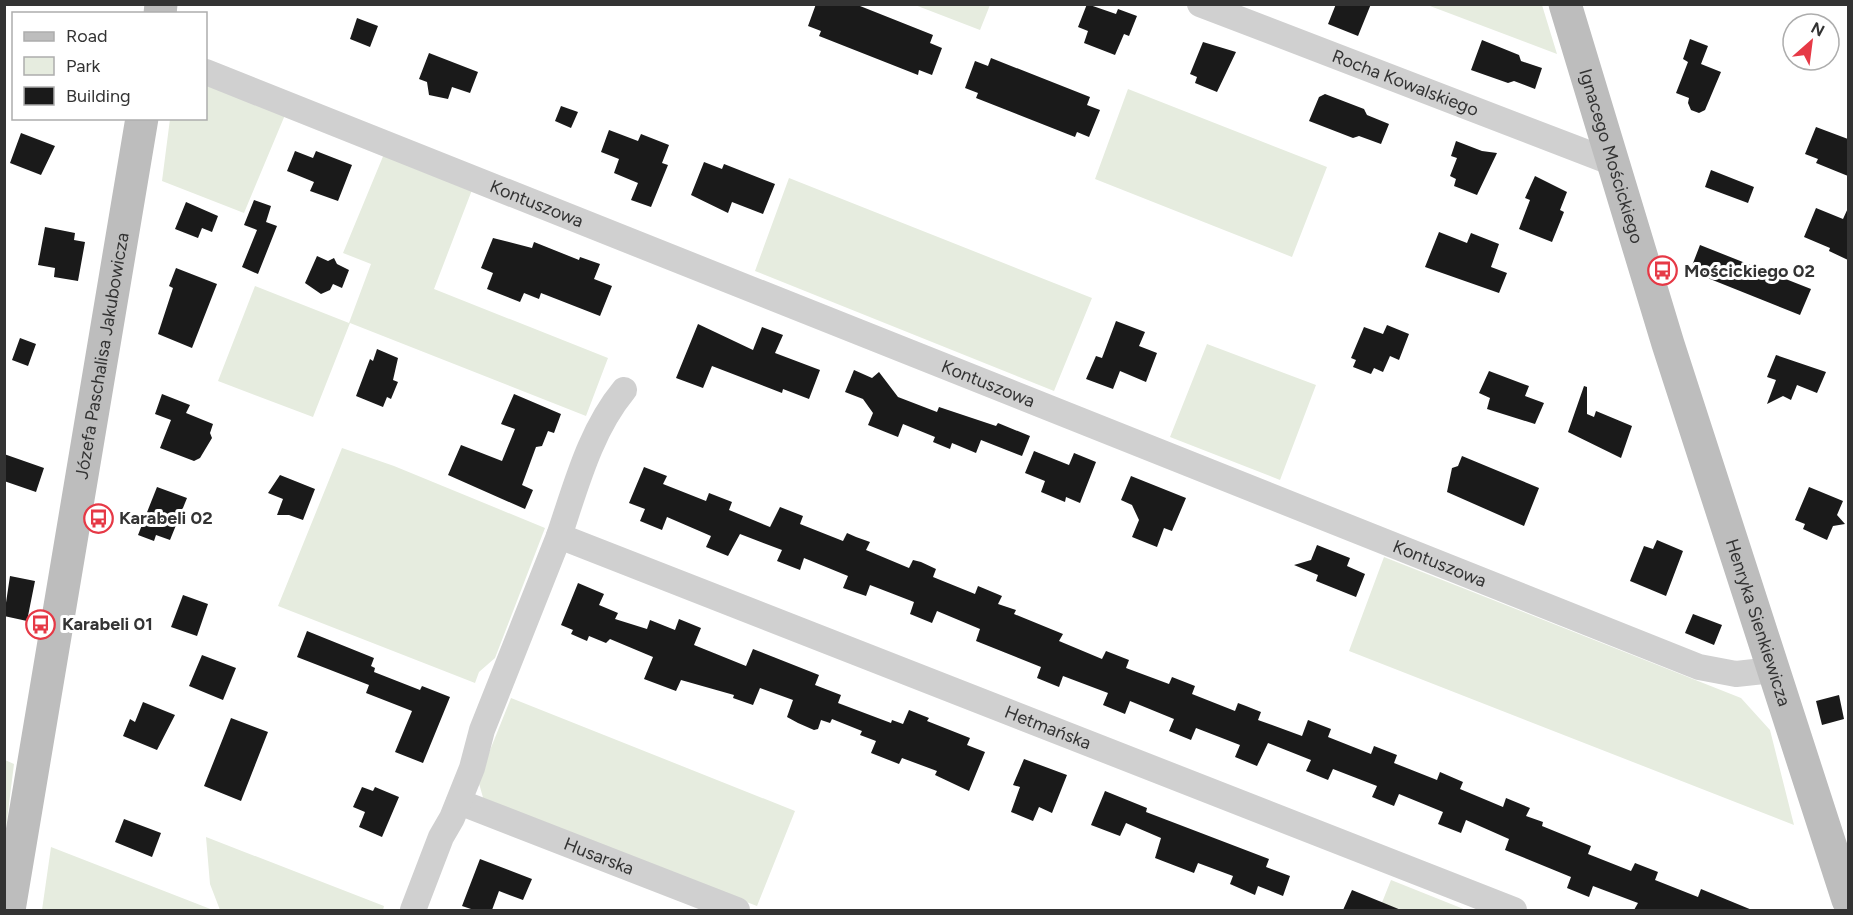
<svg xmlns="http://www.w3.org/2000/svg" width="1853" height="915" viewBox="0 0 1853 915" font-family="Figtree,sans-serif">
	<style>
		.green { fill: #e6ecdf }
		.building { fill: #1a1a1a }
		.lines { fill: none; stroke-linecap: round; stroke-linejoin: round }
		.street { stroke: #d0d0d0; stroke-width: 26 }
		.secondary { stroke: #bdbdbd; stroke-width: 33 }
		.labels { text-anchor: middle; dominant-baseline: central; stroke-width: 6; stroke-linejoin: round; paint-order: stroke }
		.street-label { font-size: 18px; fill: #333; stroke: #fff }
		.poi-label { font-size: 18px; font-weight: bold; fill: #333; stroke: #fff; text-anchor: start }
	</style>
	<rect width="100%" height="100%" fill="#fff"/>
	<!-- green -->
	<path class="green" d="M915,5L990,4V5L980,30Z
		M1427,5H1542L1557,54L1430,6Z
		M206,84L285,115L244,213L162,181L170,119L206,118Z
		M1128,89L1327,167L1292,257L1095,179Z
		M384,154L472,190L434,289L608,358L586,416L350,323L313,417L218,381L255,286L349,323L371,264L343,253Z
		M789,178L1092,298L1054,391L755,271Z
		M1207,344L1316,385L1280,480L1170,437Z
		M342,448L394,466L545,528L495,658L479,672L475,683L278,606Z
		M1384,557L1741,698L1770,730L1794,825L1349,651Z
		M511,698L795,811L757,906L484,801L478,780Z
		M5,760L14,764L5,836Z
		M206,837L384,906L383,910H220L210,884Z
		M51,847L213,910H42Z
		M1391,880L1466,910H1379Z"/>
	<!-- building -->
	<path class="building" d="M816,4H855L933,35L930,43L942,48L932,75L919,70L918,75L819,36L821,31L808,26Z
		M1087,4L1116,14L1118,9L1137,16L1129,36L1124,34L1115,55L1084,43L1088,31L1078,27Z
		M1336,4H1371L1358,36L1328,24Z
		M357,18L378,26L370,47L350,39Z
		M1690,39L1708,46L1701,64L1721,72L1705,110L1699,113L1691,110L1688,103L1689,98L1676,93L1688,62L1683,59Z
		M1482,40L1519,55L1521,61L1542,68L1535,89L1514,81L1508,83L1471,70Z
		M1203,42L1236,52L1217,92L1195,83L1197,77L1190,74Z
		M429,53L478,72L470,93L452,87L448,99L429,95L427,82L419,79Z
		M991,58L1090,97L1087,105L1100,110L1089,137L1077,132L1075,137L976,98L978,93L965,88L975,61L988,66Z
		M1325,94L1364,109L1367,115L1389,124L1381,144L1359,136L1353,138L1309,121L1319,97Z
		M561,106L578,112L571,128L555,121Z
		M1816,127L1848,139V176L1816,163L1818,159L1805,154Z
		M609,130L638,141L641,134L669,145L662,163L668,165L651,207L631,200L638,183L614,173L619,159L601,152Z
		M21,133L55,146L41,175L10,163Z
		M1456,141L1482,151L1497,153L1477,195L1454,186L1456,179L1450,176L1457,158L1451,156Z
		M295,151L313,158L316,151L352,165L338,201L310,191L314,182L287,171Z
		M704,162L722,169L724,164L775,184L763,214L732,202L728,213L691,195Z
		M1711,170L1754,187L1748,203L1705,187Z
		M1535,176L1567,192L1560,210L1564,212L1552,242L1519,229L1530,200L1525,198Z
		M254,200L271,206L266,222L277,226L258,274L242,267L257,230L244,225Z
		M186,202L218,216L212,232L202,228L198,238L175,229Z
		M1816,208L1843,219L1848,208V260L1829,251L1830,248L1804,237Z
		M45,227L75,233L74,240L85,242L78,281L54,277L55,268L38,265Z
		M1439,232L1467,243L1471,233L1499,244L1491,267L1507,273L1499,293L1425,267Z
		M493,238L532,248L534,242L579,260L580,257L600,264L594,279L612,286L600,316L541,293L539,299L524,293L520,302L487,289L493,273L481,268Z
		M1700,245L1811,289L1800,315L1690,271Z
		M317,256L328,261L334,258L337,264L349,270L342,288L333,284L330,290L321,294L305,283Z
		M176,268L217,284L192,348L158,334L173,288L169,286Z
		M1116,321L1145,332L1139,346L1157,353L1146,382L1120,371L1113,389L1086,379L1096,356L1102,358Z
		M698,324L753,350L762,327L783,335L775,353L820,370L809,399L783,389L782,393L712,366L703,388L676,378Z
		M1387,325L1409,334L1399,360L1390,356L1383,372L1374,368L1371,374L1353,367L1356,360L1351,358L1364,327L1383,334Z
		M20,338L36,344L28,366L12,360Z
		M377,349L398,358L393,380L398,382L391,399L387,397L383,407L356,396L370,359L373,361Z
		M1776,355L1826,372L1817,393L1797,385L1791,400L1783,396L1767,404L1776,380L1767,377Z
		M854,370L872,378L879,372L898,397L937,412L939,407L996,426L998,423L1030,436L1022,456L981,440L976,453L952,443L950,449L933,442L935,437L903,424L898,437L868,425L873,413L863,399L845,392Z
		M1489,371L1529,386L1525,396L1544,403L1535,424L1487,409L1490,398L1479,393Z
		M1584,386L1587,387V414L1594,417L1596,411L1632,426L1621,458L1568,432Z
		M162,394L190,405L186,413L213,424L210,433L212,438L200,458L194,461L160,448L171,420L155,414Z
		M514,394L561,414L554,433L548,431L542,446L536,447L522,485L533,490L525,509L448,475L461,445L502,461L515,429L501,424Z
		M1034,451L1069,465L1074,453L1096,462L1080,503L1066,497L1065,502L1041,492L1045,481L1025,473Z
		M4,454L44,468L36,492L4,481Z
		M1462,456L1539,488L1524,526L1447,492L1452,468L1458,466Z
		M644,467L667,476L663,484L706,501L709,493L732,502L729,510L770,527L780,507L803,516L800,524L843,541L847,533L856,537L870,542L866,550L909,568L913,560L921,562L936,569L933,577L975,594L978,586L1002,596L998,604L1016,610L1014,614L1063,634L1059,641L1102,659L1106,651L1129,660L1126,668L1169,684L1172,677L1195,686L1192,694L1235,711L1238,703L1246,706L1261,712L1258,720L1302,736L1308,720L1331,729L1328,737L1371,754L1374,746L1397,755L1394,763L1437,780L1440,772L1463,782L1460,789L1503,807L1506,798L1530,808L1526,816L1543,822L1542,826L1591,846L1588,854L1631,871L1635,863L1658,872L1655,880L1698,897L1701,889L1752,910H1634L1638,903L1593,886L1589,897L1567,888L1571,877L1505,850L1509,839L1466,820L1461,833L1438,824L1443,812L1399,794L1394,806L1372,797L1377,786L1333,769L1328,780L1306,771L1311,760L1268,743L1257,766L1235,757L1240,745L1196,728L1191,740L1169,731L1174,719L1130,701L1125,714L1103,705L1108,693L1063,676L1059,687L1037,678L1041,667L976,641L980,629L937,611L932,623L910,614L914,602L870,585L866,596L843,588L848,576L804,558L800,570L777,561L782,550L740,534L728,556L706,547L711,536L667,517L662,530L640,521L645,509L629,503Z
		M280,475L315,489L303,520L289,515H277L283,499L268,493Z
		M1131,476L1186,498L1172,531L1164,528L1157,547L1132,537L1139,520L1132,505L1121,500Z
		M157,487L187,498L170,540L156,535L154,541L138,535Z
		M1809,487L1843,501L1837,515L1845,524L1833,526L1827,540L1803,529L1805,524L1795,520Z
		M1657,540L1683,551L1666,596L1630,581L1644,546L1653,549Z
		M1317,545L1350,558L1347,566L1365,574L1356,597L1316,581L1318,575L1294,565L1311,560Z
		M10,576L35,581L27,621L4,616Z
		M578,583L604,594L599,605L618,613L615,619L647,629L650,620L675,630L679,619L701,628L694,645L746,666L753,649L819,675L815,685L841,695L838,703L891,723L892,720L903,724L909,710L929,718L927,721L970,738L967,745L985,752L969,791L935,775L937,771L902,758L899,764L871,753L876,741L860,735L862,731L832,719L830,723L821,720L818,729L814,730L798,723L787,717L793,700L760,688L753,705L733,698L734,695L681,680L676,691L644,679L653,657L610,639L606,643L589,636L587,641L571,634L573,630L561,625Z
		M183,595L208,604L197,636L171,627Z
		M1693,614L1722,625L1714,645L1685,633Z
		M307,631L374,658L371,666L375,668L374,672L420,690L422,686L450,697L423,763L395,752L412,711L366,693L369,685L297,657Z
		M202,655L236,668L223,700L189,686Z
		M1839,695L1844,719L1822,725L1816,701Z
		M143,702L175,715L157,750L123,736L130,719L135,722Z
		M231,718L268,732L241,801L204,786Z
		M1024,759L1067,775L1052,813L1039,807L1033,821L1011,812L1020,787L1013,785Z
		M362,787L373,791L375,787L399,797L382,837L359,827L365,812L353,807Z
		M1105,791L1147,808L1146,812L1269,859L1266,867L1290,876L1283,896L1258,886L1255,895L1230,884L1233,876L1198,863L1194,873L1155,858L1161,838L1126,823L1120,836L1091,825Z
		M124,819L161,833L152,857L115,842Z
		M480,859L532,879L523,900L499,891L492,910H474L462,906Z
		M1352,890L1401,910H1343Z"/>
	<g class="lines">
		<!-- street -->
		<g class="street">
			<path id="s1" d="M1200,4L1611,162"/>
			<path id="s2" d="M206,72L1699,667L1736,674L1773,670"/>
			<path d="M559,536C576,486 590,431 624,390"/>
			<path id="s3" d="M459,802L737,910"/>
			<path id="s4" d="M413,910L441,837L452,818L472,768L482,730L559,536L1514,910"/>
		</g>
		<!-- secondary -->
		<g class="secondary">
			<path id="s5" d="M1565,4L1668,344L1848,900"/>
			<path d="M160,14L161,4"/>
			<path id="s6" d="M9,910L142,118"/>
		</g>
	</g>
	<!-- icons -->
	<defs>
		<symbol id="bus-ring" viewBox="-11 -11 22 22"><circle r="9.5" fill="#fff" stroke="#e63946" stroke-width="1.5"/><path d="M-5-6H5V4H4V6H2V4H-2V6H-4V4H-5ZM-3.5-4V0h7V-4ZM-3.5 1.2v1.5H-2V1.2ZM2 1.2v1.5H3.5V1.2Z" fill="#e63946"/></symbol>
	</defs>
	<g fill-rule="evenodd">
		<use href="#bus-ring" x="1646" y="254" width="33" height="33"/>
		<use href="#bus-ring" x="82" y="502" width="33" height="33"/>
		<use href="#bus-ring" x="24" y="608" width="33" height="33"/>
	</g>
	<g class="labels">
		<!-- street labels -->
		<g class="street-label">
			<text stroke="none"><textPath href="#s1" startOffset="220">Rocha Kowalskiego</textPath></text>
			<text stroke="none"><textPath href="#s5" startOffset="159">Ignacego Mościckiego</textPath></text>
			<text stroke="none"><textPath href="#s2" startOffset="356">Kontuszowa</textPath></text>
			<text stroke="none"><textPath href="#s6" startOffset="562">Józefa Paschalisa Jakubowicza</textPath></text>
			<text stroke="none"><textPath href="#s2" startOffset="842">Kontuszowa</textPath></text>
			<text stroke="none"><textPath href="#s2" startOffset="1328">Kontuszowa</textPath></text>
			<text stroke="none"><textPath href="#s5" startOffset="648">Henryka Sienkiewicza</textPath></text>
			<text stroke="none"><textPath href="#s4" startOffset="927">Hetmańska</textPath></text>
			<text stroke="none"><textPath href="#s3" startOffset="150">Husarska</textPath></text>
		</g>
		<!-- poi labels -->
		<g class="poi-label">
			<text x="1684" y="271">Mościckiego 02</text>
			<text x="119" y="518">Karabeli 02</text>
			<text x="62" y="624">Karabeli 01</text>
		</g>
	</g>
	<!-- border -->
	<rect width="1853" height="915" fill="none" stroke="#333333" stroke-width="12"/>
	<!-- legend -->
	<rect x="12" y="12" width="195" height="108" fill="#ffffff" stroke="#adadad" stroke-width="1.5"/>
	<rect x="24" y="32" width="30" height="9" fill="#bdbdbd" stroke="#adadad" stroke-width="1.5"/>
	<text x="66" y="42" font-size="18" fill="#333333">Road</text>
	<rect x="24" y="57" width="30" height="18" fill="#e6ecdf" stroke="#adadad" stroke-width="1.5"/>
	<text x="66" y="72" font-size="18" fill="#333333">Park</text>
	<rect x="24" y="87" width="30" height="18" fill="#1a1a1a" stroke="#adadad" stroke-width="1.5"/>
	<text x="66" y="102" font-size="18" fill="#333333">Building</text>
	<!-- north arrow -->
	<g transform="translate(1811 42) rotate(28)"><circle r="28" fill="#ffffff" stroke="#adadad" stroke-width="1.5"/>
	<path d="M0-4.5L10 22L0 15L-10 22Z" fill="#e63946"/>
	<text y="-9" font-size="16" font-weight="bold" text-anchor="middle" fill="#333333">N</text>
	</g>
</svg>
